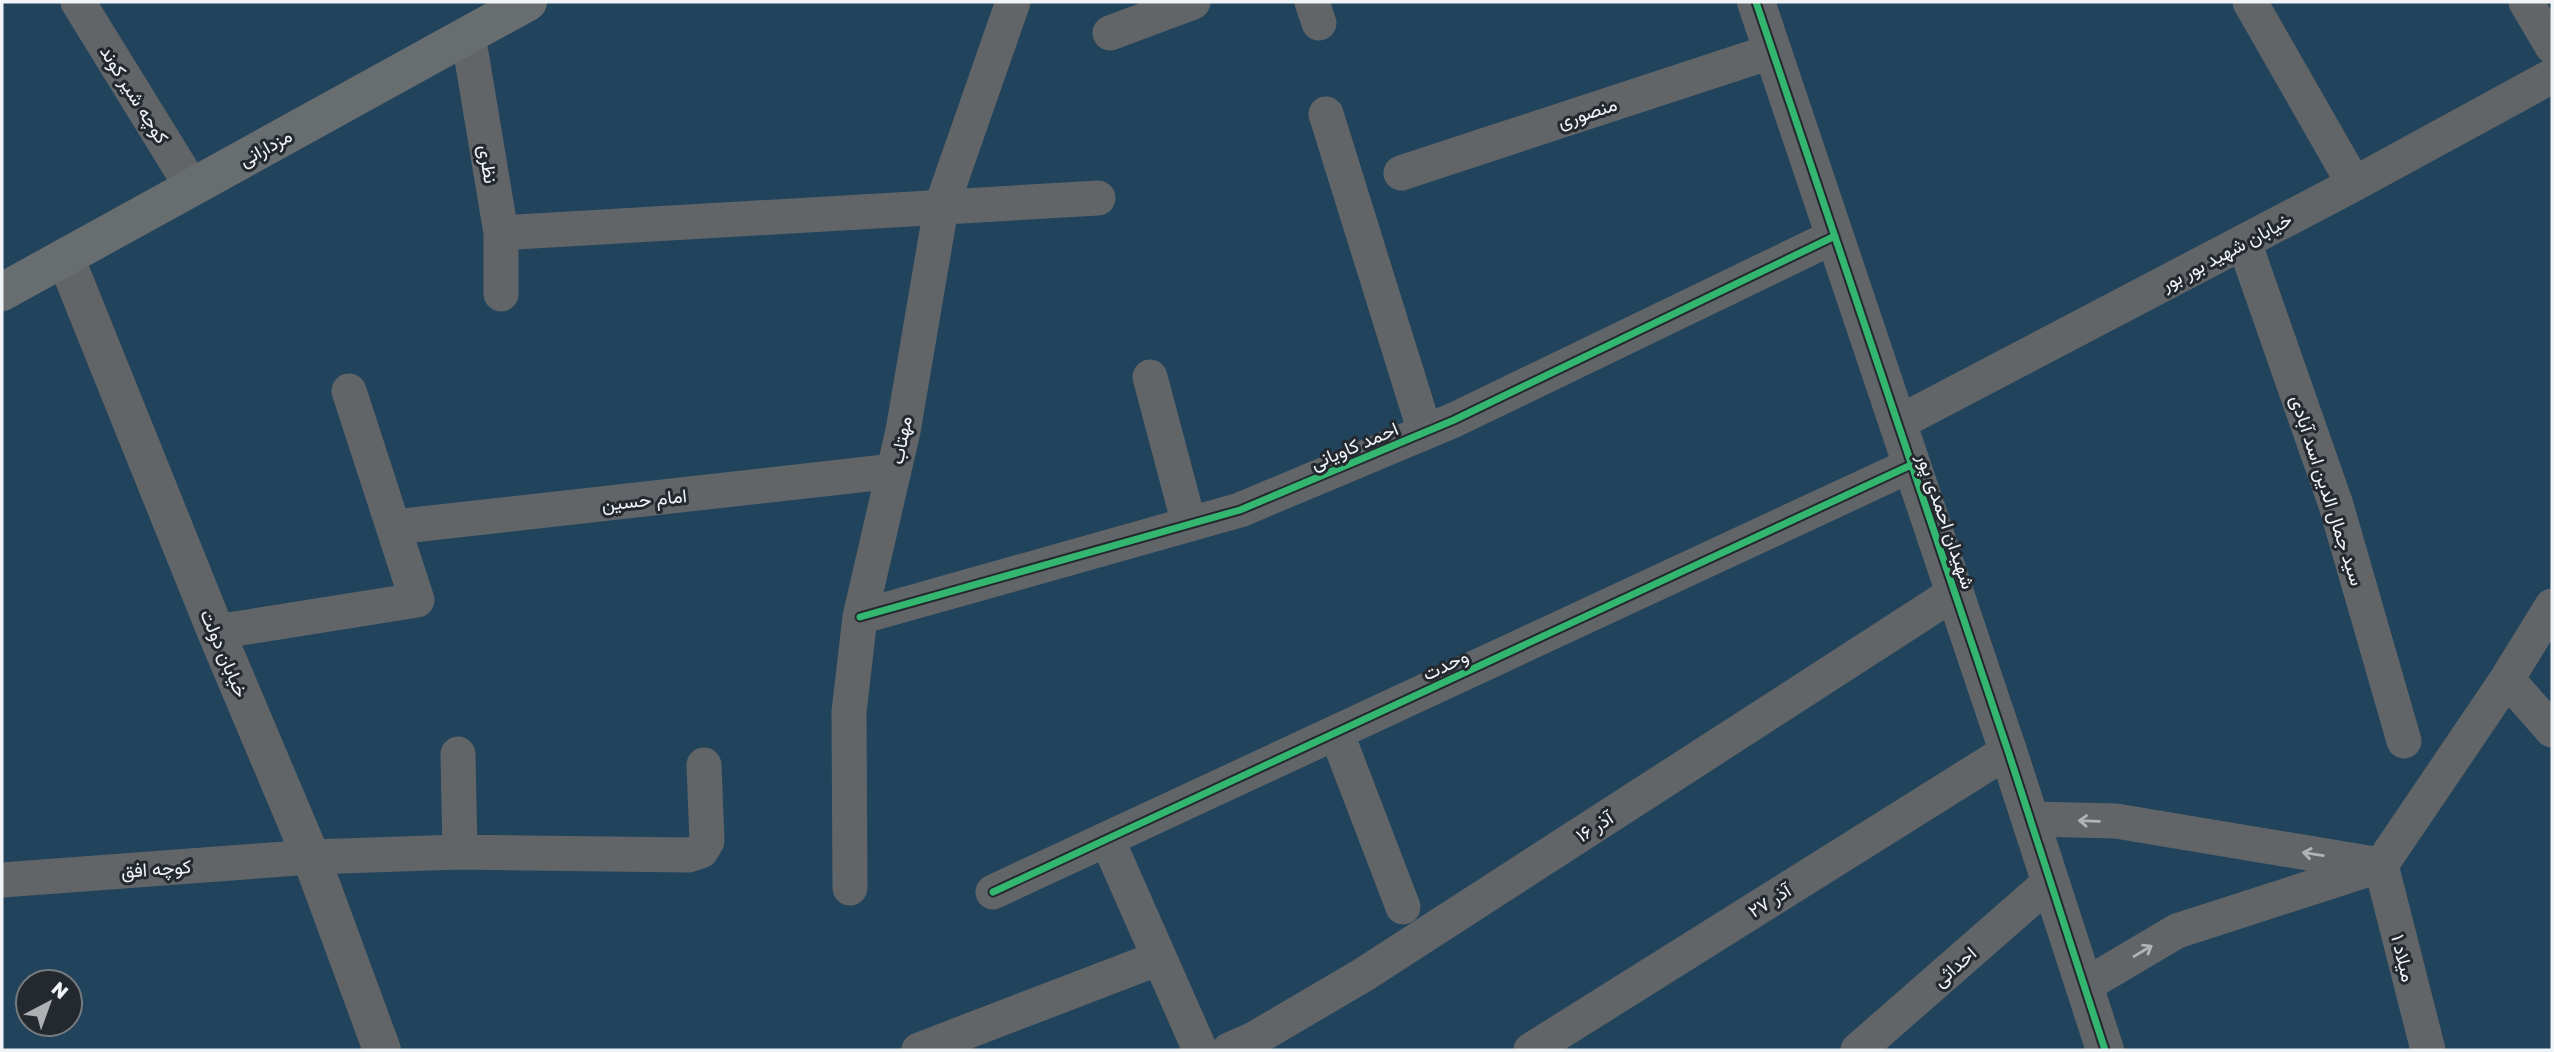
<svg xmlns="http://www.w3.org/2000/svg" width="2554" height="1052" viewBox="0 0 2554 1052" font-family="'Golos Text',Vazirmatn,sans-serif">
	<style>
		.park { fill: #21435c; fill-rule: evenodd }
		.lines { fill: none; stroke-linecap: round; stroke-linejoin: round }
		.minor { stroke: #626567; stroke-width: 35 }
		.tertiary { stroke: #626567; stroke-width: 38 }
		.secondary { stroke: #686d70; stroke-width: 38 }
		.cycleway-casing { stroke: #23292e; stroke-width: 11 }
		.cycleway { stroke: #33b770; stroke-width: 7 }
		.oneway { stroke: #b0b4b6 }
		.labels { text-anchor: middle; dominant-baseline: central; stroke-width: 6; stroke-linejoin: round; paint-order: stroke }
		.street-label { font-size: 19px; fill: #f0f4f7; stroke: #23292e }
	</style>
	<rect width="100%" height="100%" fill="#2f3235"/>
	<!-- park -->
	<path class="park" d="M2,2H2552V1050H2ZM28,982H70V1024H28Z"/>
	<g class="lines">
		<!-- minor -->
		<path class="minor" d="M78,2L192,187
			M1312,2L1319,23
			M2250,2L2354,184
			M2526,2L2552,46
			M1110,33L1193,2
			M468,35L501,233V294
			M1326,114L1425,432
			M1401,173L1773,51
			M501,233L1098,198
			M2244,242L2336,505L2404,741
			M1150,377L1189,524
			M1898,423L2354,184L2552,76
			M395,527L894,471
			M860,617L1240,510L1454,420L1835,236
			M216,632L417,600L349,391
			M2507,679L2552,730
			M1336,732L1403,907
			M458,754L460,852
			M2030,819L2116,821L2374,864
			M1107,839L1200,1050
			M2381,865L2428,1050
			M2,880L311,857L460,852L689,855L701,851L707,841L704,765
			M850,888L849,712L860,617L903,431L941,208L1013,2
			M993,892L1911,465
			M2084,986L2177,931L2381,865L2507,679L2552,606
			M919,1050L1159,958
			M1229,1050L1254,1039L1363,975L1954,593
			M1531,1050L2008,751
			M1858,1050L2050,882"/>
		<!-- tertiary -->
		<path class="tertiary" d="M1756,2L2008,751L2105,1050
			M65,257L216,632L311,857L382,1050"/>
		<!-- secondary -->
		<path class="secondary" d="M2,292L528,2"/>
		<defs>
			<path id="cycleway" d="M1756,2L2008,751L2105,1050
				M860,617L1240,510L1454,420L1835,236
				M993,892L1911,465"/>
		</defs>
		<!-- cycleway casing -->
		<use href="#cycleway" class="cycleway-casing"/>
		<!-- cycleway -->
		<use href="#cycleway" class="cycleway"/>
	</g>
	<!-- one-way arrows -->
	<defs><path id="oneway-shaft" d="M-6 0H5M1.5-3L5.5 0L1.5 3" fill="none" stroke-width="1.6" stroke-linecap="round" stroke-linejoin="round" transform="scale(1.75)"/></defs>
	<g class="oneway">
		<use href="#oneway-shaft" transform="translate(2089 821) rotate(-178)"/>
		<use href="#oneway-shaft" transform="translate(2313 854) rotate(-171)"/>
		<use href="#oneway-shaft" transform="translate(2143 951) rotate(-31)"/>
	</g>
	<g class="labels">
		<!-- street labels -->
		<g class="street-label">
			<text transform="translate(135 94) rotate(58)">کوچه شیر کوند</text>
			<text transform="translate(1587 112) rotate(-18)">منصوری</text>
			<text transform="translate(265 147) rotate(-29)">مزدارانی</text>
			<text transform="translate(489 164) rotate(81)">نظری</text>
			<text transform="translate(2226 251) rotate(-28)">خیابان شهید بور بور</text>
			<text transform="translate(900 440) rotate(-79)">مهتاب</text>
			<text transform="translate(1354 445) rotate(-23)">احمد کاویانی</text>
			<text transform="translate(2328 490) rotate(72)">سید جمال الدین اسد آبادی</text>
			<text transform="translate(644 499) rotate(-6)">امام حسین</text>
			<text transform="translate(1947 521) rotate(71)">شهیدان احمدی پور</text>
			<text transform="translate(225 653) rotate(67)">خیابان دولت</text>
			<text transform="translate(1445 664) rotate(-25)">وحدت</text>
			<text transform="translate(1594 826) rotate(-33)">۱۶ آذر</text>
			<text transform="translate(156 868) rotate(-4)">کوچه افق</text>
			<text transform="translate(1769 900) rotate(-32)">۲۷ آذر</text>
			<text transform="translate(2404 958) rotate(76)">میلاد ۱</text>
			<text transform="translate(1954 966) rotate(-41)">احداثی</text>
		</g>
	</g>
	<!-- border -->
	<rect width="2554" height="1052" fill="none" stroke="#f0f4f7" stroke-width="7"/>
	<!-- north arrow -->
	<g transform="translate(49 1003) rotate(41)"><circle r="33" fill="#23292e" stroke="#757a7e" stroke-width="2"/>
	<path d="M0-5L12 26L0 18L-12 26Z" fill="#acb0b3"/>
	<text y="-10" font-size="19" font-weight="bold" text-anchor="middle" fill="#f0f4f7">N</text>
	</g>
</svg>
